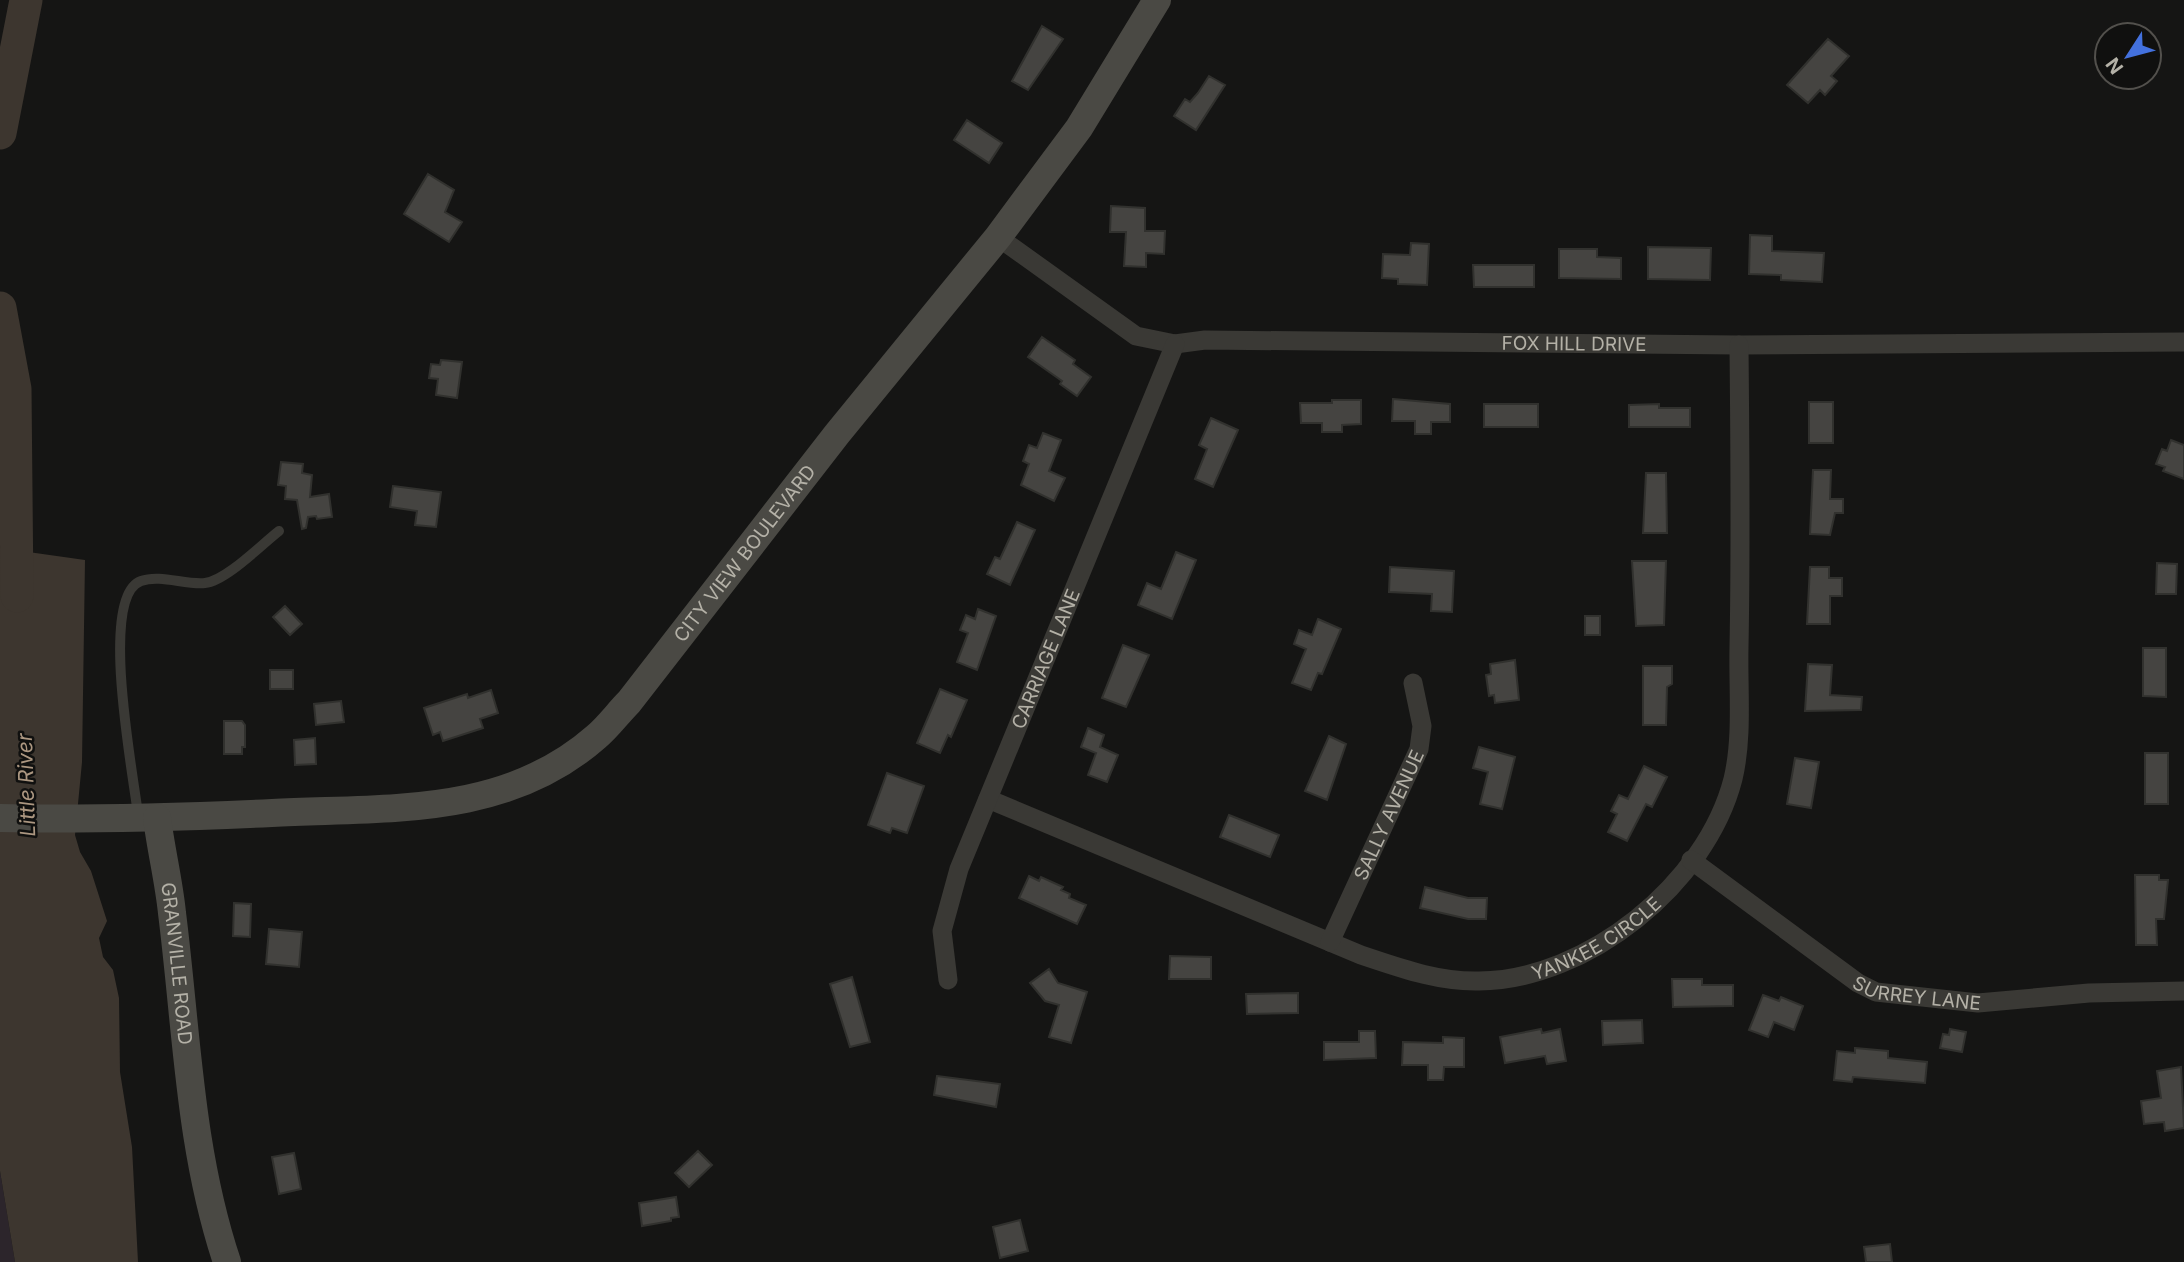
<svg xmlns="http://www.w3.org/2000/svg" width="2184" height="1262" viewBox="0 0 2184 1262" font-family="Inter,sans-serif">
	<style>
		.green { fill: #2c252b }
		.water { fill: #3d362f }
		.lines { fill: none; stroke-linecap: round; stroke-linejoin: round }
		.river { stroke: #3d362f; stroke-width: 33 }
		.building { fill: #454441; stroke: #31312e; stroke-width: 2 }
		.lane { stroke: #3a3935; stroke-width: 10 }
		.street { stroke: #3a3935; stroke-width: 19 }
		.secondary { stroke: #4a4944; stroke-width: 28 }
		.labels { text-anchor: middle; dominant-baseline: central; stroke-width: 5; stroke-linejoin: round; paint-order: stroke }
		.street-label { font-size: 19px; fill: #b4b1a7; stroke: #10100f }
		.water-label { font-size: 21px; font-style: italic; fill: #ac9781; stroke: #10100f }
	</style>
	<rect width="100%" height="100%" fill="#151514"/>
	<!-- green -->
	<path class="green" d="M0,1171L15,1262H0Z"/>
	<!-- water -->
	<path class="water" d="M0,548L85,560L82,762L75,835L80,852L91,871L107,921L99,938L103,957L113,970L119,998L120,1072L132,1147L138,1262H15L0,1171Z"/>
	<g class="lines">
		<!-- river -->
		<path class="river" d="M0,133L26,0
			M0,308L15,389L17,596"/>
	</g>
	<!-- building -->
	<path class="building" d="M1042,26L1063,39L1028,90L1012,81Z
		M1828,39L1849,56L1831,76L1837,81L1825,95L1820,90L1808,103L1787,85Z
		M1209,76L1225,85L1196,130L1174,116L1185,99L1190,102L1198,93Z
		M967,120L1002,143L989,163L954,140Z
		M428,174L454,190L445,212L462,222L449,242L404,214Z
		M1111,206L1145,208V231H1165L1164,254L1146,253V267L1124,266L1126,232H1110Z
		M1750,235L1772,236V251L1824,253L1822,282L1781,280V275L1749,274Z
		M1411,243L1429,244L1427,285L1398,284V279L1382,278L1383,254L1410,255Z
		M1648,247L1711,248L1710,280L1648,279Z
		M1559,249H1597V257L1621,258V279L1559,278Z
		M1473,265H1534V287H1474Z
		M1042,337L1075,360L1073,364L1091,377L1077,396L1060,384L1062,381L1028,357Z
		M441,360L462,362L457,398L436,395L438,379L429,378L431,364L440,365Z
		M1393,399L1450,404V422H1431V434H1415V421H1392Z
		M1332,400H1361V424L1342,425V432H1322V423H1301L1300,403H1332Z
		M1809,402H1833V443H1809Z
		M1484,404H1538V427H1484Z
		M1659,404V408H1690V427H1629V405Z
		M1211,418L1238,430L1213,487L1195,479L1207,449L1199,445Z
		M1043,433L1061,440L1049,471L1065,478L1054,501L1021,485L1029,464L1023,461L1029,445L1037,448Z
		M2171,440L2184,445V479L2163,471L2165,467L2156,464L2162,449L2167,451Z
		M281,462L303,464L302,473L312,475L310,497L329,494L332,517L317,519L316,516L308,517L306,528L302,529L297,500L285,499L286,486L278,485Z
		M1813,470H1831L1830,499H1843V513H1835L1830,535L1810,534Z
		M1646,473H1666L1667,533H1643Z
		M393,486L441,492L436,527L415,525L417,511L390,507Z
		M1017,522L1035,530L1010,585L987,574L995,557L1000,559Z
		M1176,552L1196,560L1172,619L1138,605L1147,583L1161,589Z
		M1632,561H1666L1664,625L1636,626Z
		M2157,563L2177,564L2176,594H2156Z
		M1390,567L1454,571L1452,612L1431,611L1432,594L1389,592Z
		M1810,567H1829V578H1842V596H1830V624H1807Z
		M285,606L302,624L290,635L273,617Z
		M978,609L996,616L977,670L957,662L968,633L960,630L966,615L975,619Z
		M1585,616H1600V635H1585Z
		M1318,619L1341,629L1322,674L1318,673L1311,690L1292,683L1306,649L1294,644L1299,630L1312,635Z
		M1123,645L1149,655L1126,707L1102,698Z
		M2143,648H2166V697L2143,696Z
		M1515,660L1519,700L1495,703L1494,695L1489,696L1486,675L1491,674L1490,664Z
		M1808,664L1832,665L1830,695L1862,697L1861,710L1805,711Z
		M1643,666H1672V684L1667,687L1666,725H1643Z
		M270,670H293V689H270Z
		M940,689L967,700L951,737L948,735L940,753L917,743Z
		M491,690L498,713L480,719L483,728L443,741L440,732L433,735L424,708L467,694L468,698Z
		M341,701L344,722L316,725L314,704Z
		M224,721H242L245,725V747H242V754H224Z
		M1088,728L1104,735L1100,747L1118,755L1107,782L1088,775L1096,753L1081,747Z
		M1329,736L1346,744L1327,800L1305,791Z
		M315,738L316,764L295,765L294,740Z
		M1479,747L1515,757L1502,809L1480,804L1488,772L1473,768Z
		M2145,753H2168V804H2145Z
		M1795,758L1819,762L1811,808L1787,804Z
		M1644,766L1667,777L1652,807L1646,804L1627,841L1608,832L1617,814L1611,811L1619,795L1628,799Z
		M887,773L924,786L907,833L892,828L890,833L868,825Z
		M1229,815L1279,835L1270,857L1220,837Z
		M2135,875H2159V880H2168L2164,919H2156L2157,945H2136Z
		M1029,876L1039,881L1041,877L1063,887L1061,890L1070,894L1069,898L1086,905L1077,924L1019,898Z
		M1425,887L1468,898H1487L1486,919H1468L1420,908Z
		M234,903L251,904L250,937L233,936Z
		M269,929L302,932L299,967L266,964Z
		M1170,956L1211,957V979H1169Z
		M1049,969L1058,983L1087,992L1071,1043L1049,1037L1059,1005L1045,1001L1030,983Z
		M852,977L870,1042L850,1047L830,984Z
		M1672,979H1702V985H1733V1006L1673,1007Z
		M1298,993V1013L1247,1014L1246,994Z
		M1763,995L1779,1001L1781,997L1803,1006L1794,1030L1774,1022L1768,1037L1749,1030Z
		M1642,1020L1643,1043L1603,1045L1602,1021Z
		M1541,1029L1542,1033L1560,1029L1566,1061L1547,1064L1545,1056L1505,1063L1500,1037Z
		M1950,1029L1966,1032L1962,1052L1940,1048L1943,1034L1949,1035Z
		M1359,1031H1375L1376,1058L1324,1060V1042H1359Z
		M1443,1037L1464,1038V1067H1444L1443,1080H1428V1065H1402L1403,1042L1443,1043Z
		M1855,1048L1888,1051V1058L1927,1062L1925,1083L1853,1077L1852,1082L1834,1080L1837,1051L1855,1053Z
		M2181,1067L2184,1128L2165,1131L2164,1122L2144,1124L2141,1101L2161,1098L2157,1071Z
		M937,1076L1000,1084L996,1107L934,1095Z
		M698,1151L712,1165L689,1187L675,1173Z
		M294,1153L301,1189L279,1194L272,1157Z
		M676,1197L679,1217L671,1218V1221L642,1226L639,1203Z
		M1020,1220L1028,1251L1000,1258L993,1227Z
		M1890,1244L1892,1262H1866L1864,1247Z"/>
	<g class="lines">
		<!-- lane -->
		<path class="lane" d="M138,815C134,777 98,596 141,581C160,574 185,585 205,583C226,581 262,544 279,531"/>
		<!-- street -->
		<g class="street">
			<path id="s1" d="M998,237L1136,336L1175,344L1205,340L1739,345L2184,342"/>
			<path id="s2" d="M988,799L1361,955C1400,968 1438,982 1479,981C1587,980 1706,884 1733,779C1743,737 1738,690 1739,647C1741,546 1740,446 1739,345"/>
			<path id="s3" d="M1691,860L1858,983L1876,992L1978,1003L2089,993L2184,991"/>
			<path id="s4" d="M1330,942L1419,749L1422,726L1413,683"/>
			<path id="s5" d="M948,980L942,931L959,869L1175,344"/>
		</g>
		<!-- secondary -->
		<g class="secondary">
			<path id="s6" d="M0,818C91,820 181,817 272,813C385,807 504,818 596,737C608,727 618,713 629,702L837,434L998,237L1079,128L1157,0"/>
			<path id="s7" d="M157,818C161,850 169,882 172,913C187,1032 189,1148 227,1262"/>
		</g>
	</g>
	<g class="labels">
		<!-- street labels -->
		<g class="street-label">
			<text stroke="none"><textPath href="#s1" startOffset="609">FOX HILL DRIVE</textPath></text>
			<text stroke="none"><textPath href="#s6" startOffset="849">CITY VIEW BOULEVARD</textPath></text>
			<text stroke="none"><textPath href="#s5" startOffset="341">CARRIAGE LANE</textPath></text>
			<text stroke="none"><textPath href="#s4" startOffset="140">SALLY AVENUE</textPath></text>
			<text stroke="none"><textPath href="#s2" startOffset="653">YANKEE CIRCLE</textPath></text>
			<text stroke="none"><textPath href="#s7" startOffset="147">GRANVILLE ROAD</textPath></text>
			<text stroke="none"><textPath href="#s3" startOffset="268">SURREY LANE</textPath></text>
		</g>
		<!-- water labels -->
		<g class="water-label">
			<text transform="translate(26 785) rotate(-92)">Little River</text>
		</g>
	</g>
	<!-- north arrow -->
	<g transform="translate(2128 56) rotate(234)"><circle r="33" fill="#10100f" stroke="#52504c" stroke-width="2"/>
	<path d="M0-5L12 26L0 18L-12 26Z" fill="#4371de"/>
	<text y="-10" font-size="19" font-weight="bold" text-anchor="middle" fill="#b4b1a7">N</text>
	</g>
</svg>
